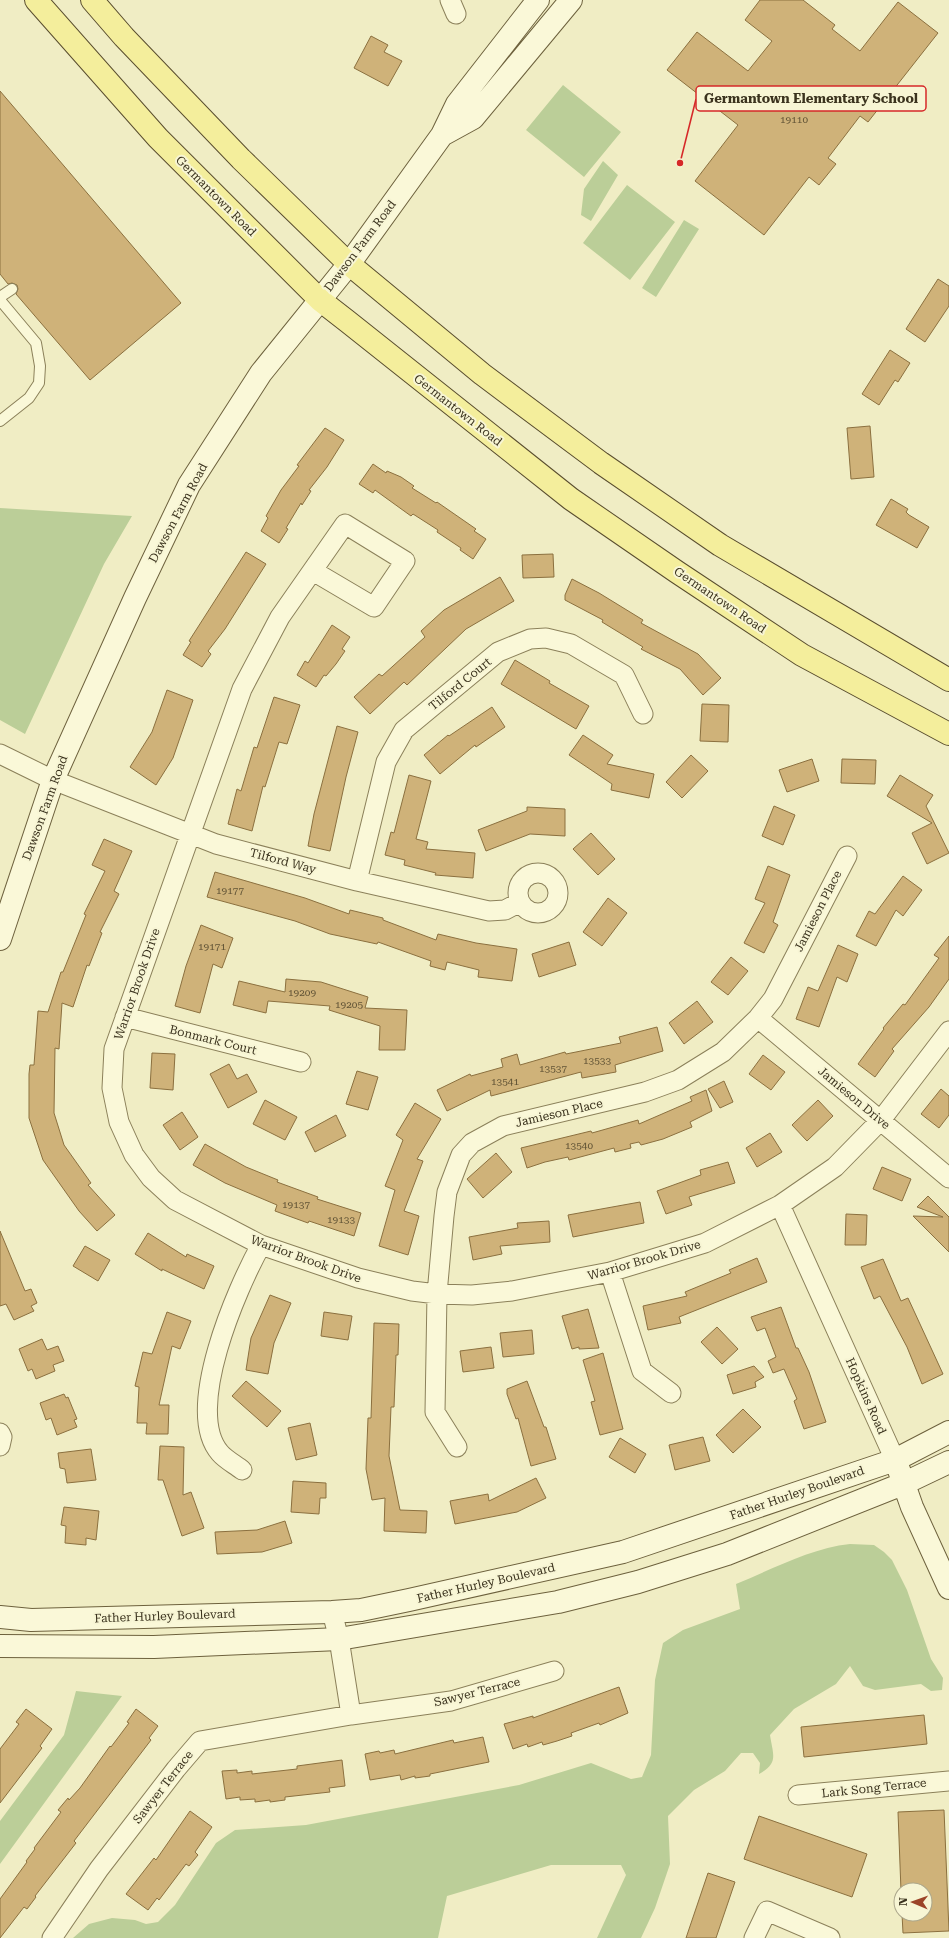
<svg xmlns="http://www.w3.org/2000/svg" width="949" height="1938" viewBox="0 0 949 1938" font-family="'Roboto Serif',serif">
	<style>
		.green { fill: #bbce98 }
		.building { fill: #cfb279; stroke: #8b703f }
		.lines { fill: none; stroke-linecap: round; stroke-linejoin: round }
		.lane-casing { stroke: #8b805a; stroke-width: 12 }
		.street-casing { stroke: #8b805a; stroke-width: 21 }
		.secondary-casing { stroke: #6d613d; stroke-width: 24 }
		.primary-casing { stroke: #594d2e; stroke-width: 24 }
		.lane { stroke: #faf8d8; stroke-width: 10 }
		.street { stroke: #faf8d8; stroke-width: 19 }
		.secondary { stroke: #faf8d8; stroke-width: 22 }
		.primary { stroke: #f4ee9c; stroke-width: 22 }
		.labels { text-anchor: middle; dominant-baseline: central; stroke-width: 4; stroke-linejoin: round; paint-order: stroke }
		.number-label { font-size: 10px; fill: #605335 }
		.street-label { font-size: 12px; fill: #3b331e; stroke: #f7f5d4 }
		.leader { fill: none; stroke: #d62828; stroke-width: 1.5 }
		.callout-dot { fill: #d62828; stroke: #f7f5d4; stroke-width: 1.5 }
		.callout { fill: #f7f5d4; stroke: #d62828; stroke-width: 1.5 }
		.callout-label { font-size: 13px; text-anchor: middle; font-weight: bold; fill: #3b331e }
	</style>
	<rect width="100%" height="100%" fill="#f0edc4"/>
	<!-- green -->
	<path class="green" d="M563,85L621,132L584,177L526,130Z
		M603,161L618,175L591,221L581,215L584,189Z
		M627,185L675,222L630,280L583,243Z
		M684,220L699,229L656,297L642,288Z
		M0,508L132,516L104,564L25,734L0,720Z
		M850,1544L874,1545L884,1552L892,1560L907,1590L931,1659L943,1678L942,1690L931,1691L921,1684L875,1690L863,1686L850,1666L836,1684L794,1709L770,1735C773,1755 779,1763 759,1774L760,1763L753,1753H741L725,1771L694,1790L668,1816L670,1864L655,1908L641,1938H597L626,1875L621,1865H551L447,1896L438,1938H73L89,1924L112,1918L135,1920L146,1924L158,1922L175,1905L216,1843L235,1830L306,1825L519,1785L591,1763L631,1779L642,1777L651,1755L655,1680L663,1643L683,1630L740,1609L736,1584C773,1569 811,1548 850,1544Z
		M76,1691L122,1696L0,1864V1821L64,1735Z"/>
	<!-- building -->
	<path class="building" d="M760,0H803L835,25L832,29L860,51L898,2L938,33L868,122L860,116L828,158L836,164L819,185L809,177L764,235L695,181L738,125L667,70L697,32L748,71L772,41L745,20Z
		M371,36L388,45L384,52L402,61L388,86L354,68Z
		M0,91L181,303L90,380L16,294L18,289L17,285L12,283L8,284L0,274Z
		M938,279L949,286V306L925,342L906,329Z
		M890,350L910,363L898,382L895,380L879,405L862,394Z
		M870,426L874,477L851,479L847,428Z
		M325,428L344,440L327,467L309,490L311,491L302,505L301,503L286,528L288,529L279,543L261,531L268,518L266,516L281,490L299,466L297,465Z
		M373,464L386,473L387,471L401,477L414,486L412,488L436,503L437,502L476,529L474,531L486,539L473,559L460,550L461,548L437,532L438,530L413,514L411,516L375,490L373,493L359,484Z
		M891,499L908,509L906,512L909,515L929,527L917,548L876,525Z
		M246,552L266,564L225,629L208,651L211,654L202,667L183,655L191,642L189,641Z
		M553,554L554,577L523,578L522,555Z
		M500,577L514,601L466,629L407,685L404,682L370,714L354,697L379,674L382,676L425,637L421,631L444,610Z
		M572,579L599,593L643,620L641,623L698,654L721,678L703,695L680,669L641,649L643,647L602,622L603,620L565,600V595Z
		M332,625L350,637L342,649L345,651L336,664L326,676L324,675L316,687L297,675L305,661L308,663Z
		M515,660L550,681L549,683L589,706L576,729L501,684Z
		M167,690L193,700L173,758L156,785L130,767L152,732Z
		M274,697L300,705L287,744L279,742L265,787L263,786L252,831L228,824L237,789L241,791L254,747L257,748Z
		M702,704L729,705L728,742L700,741Z
		M492,707L505,727L476,747L475,745L440,774L424,755L448,735L449,736Z
		M337,726L358,732L346,777L330,851L308,846L314,814Z
		M583,735L613,755L607,764L654,774L649,798L611,790L612,784L569,755Z
		M691,755L708,771L682,798L666,782Z
		M812,759L819,781L787,792L779,770Z
		M842,759L876,760L875,784L841,783Z
		M409,775L431,781L416,839L428,842L426,849L475,853L473,878L435,875L436,873L404,865L405,860L385,855L391,832L394,833Z
		M900,775L933,795L926,806L949,853L927,864L912,833L932,823L887,796Z
		M774,806L795,815L783,845L762,836Z
		M527,807L565,809V836L530,834L486,851L478,830L527,811Z
		M591,833L615,859L598,875L573,849Z
		M104,839L132,851L114,891L119,894L100,932L102,933L89,966L87,965L73,1007L62,1003L59,1049L55,1048L54,1113L64,1145L91,1183L88,1185L115,1215L97,1231L79,1211L43,1160L29,1118V1074L30,1065H34L38,1011L48,1012L61,972H63L86,915L84,914L105,871L92,865Z
		M768,866L790,875L773,922L778,925L764,953L744,943L765,903L755,899Z
		M215,872L305,898L349,914L350,910L383,918V920L436,940L438,934L476,943L517,949L512,981L478,977L479,970L447,962L445,970L430,966L431,961L378,942L377,944L330,934L295,921L207,897Z
		M903,876L922,890L903,916L896,910L876,946L856,936L869,911L875,914Z
		M608,898L627,913L602,946L583,932Z
		M201,925L233,938L222,968L213,964L200,1013L175,1006L186,966Z
		M949,936V979L929,1007L892,1049L894,1051L875,1077L858,1064L884,1029L883,1028L903,1004L905,1005L939,958L934,955Z
		M569,942L576,965L539,977L532,954Z
		M838,945L858,954L847,982L837,977L819,1027L796,1019L808,987L818,991Z
		M731,957L748,971L728,995L711,982Z
		M286,979L321,982L368,997L365,1008L407,1010L405,1050H379L380,1026L329,1010L330,1006L268,1001L266,1013L233,1005L239,981L285,992Z
		M697,1001L713,1022L684,1044L669,1023Z
		M657,1027L663,1051L615,1065L616,1072L582,1078L581,1072L491,1096L490,1090L447,1111L437,1090L470,1074L471,1076L503,1067L501,1059L517,1054L520,1065L565,1052L566,1054L621,1043L619,1037Z
		M152,1053L175,1054L173,1090L150,1088Z
		M763,1055L785,1072L771,1090L749,1074Z
		M229,1064L237,1079L247,1074L257,1092L228,1108L210,1074Z
		M357,1071L378,1077L368,1110L346,1104Z
		M724,1081L733,1102L720,1108L708,1089Z
		M941,1089L949,1096V1115L939,1128L921,1114Z
		M706,1090L712,1111L690,1122L692,1127L663,1139L641,1145L639,1142L630,1144L631,1148L615,1152L614,1148L569,1160L568,1157L545,1162L527,1168L521,1148L591,1131L592,1133L638,1120L639,1124L692,1101L690,1097Z
		M265,1100L297,1117L285,1140L253,1124Z
		M818,1100L833,1116L807,1141L792,1125Z
		M415,1103L441,1119L417,1159L423,1161L404,1211L419,1216L408,1255L379,1246L395,1190L385,1186L403,1140L396,1135Z
		M182,1112L198,1137L180,1150L163,1125Z
		M336,1115L346,1136L315,1152L305,1132Z
		M770,1133L782,1152L757,1167L746,1148Z
		M205,1144L246,1167L278,1180L277,1182L318,1197L317,1199L361,1213L354,1236L309,1221L308,1223L275,1211L277,1205L225,1183L193,1165Z
		M496,1153L512,1172L483,1198L467,1179Z
		M728,1162L735,1183L689,1197L692,1205L666,1214L657,1191L701,1175L700,1170Z
		M882,1167L911,1179L902,1201L873,1189Z
		M928,1196L949,1217V1252L913,1216L943,1217L917,1207Z
		M640,1202L644,1223L573,1237L568,1215Z
		M846,1214L867,1215L866,1245H845Z
		M549,1221L550,1242L500,1246L502,1254L473,1260L469,1237L518,1228L517,1223Z
		M0,1231L25,1291L31,1289L37,1303L31,1306L34,1311L14,1320L6,1304L0,1306Z
		M148,1233L186,1257L187,1254L214,1266L204,1289L162,1269V1271L135,1254Z
		M85,1246L110,1260L98,1281L73,1266Z
		M757,1258L767,1282L679,1317L681,1323L648,1330L643,1306L687,1296L685,1292L731,1273L729,1270Z
		M883,1259L901,1301L908,1298L943,1374L922,1384L907,1347L880,1296L874,1299L861,1267Z
		M270,1295L291,1303L274,1343L268,1374L246,1370L251,1338Z
		M781,1307L796,1348H798L809,1372L826,1422L804,1429L794,1401L797,1399L784,1369L773,1373L768,1361L776,1357L765,1328L757,1331L751,1317Z
		M588,1309L599,1348L579,1349V1347L572,1349L562,1316Z
		M167,1312L191,1321L180,1349L172,1346L159,1405H169L168,1434H146L147,1423H137L139,1387L135,1386L143,1352L152,1354Z
		M324,1312L352,1316L348,1340L321,1336Z
		M374,1323L399,1324L398,1355H396L394,1407H391L389,1456L400,1510L427,1511L426,1533L384,1531L385,1498L372,1500L366,1469L368,1418H371Z
		M717,1327L738,1349L722,1364L701,1342Z
		M532,1330L534,1354L503,1357L500,1333Z
		M42,1339L47,1350L58,1346L64,1361L53,1365L55,1371L36,1379L32,1369L28,1371L19,1349Z
		M491,1347L494,1368L463,1372L460,1351Z
		M603,1353L623,1429L600,1435L591,1402L595,1401L583,1360Z
		M754,1366L764,1377L755,1382L756,1387L733,1394L727,1375Z
		M246,1381L281,1411L267,1427L232,1396Z
		M527,1381L544,1427H546L556,1459L531,1466L518,1418L516,1419L507,1394V1389Z
		M64,1394L66,1398L68,1397L77,1419L74,1420L77,1427L57,1435L51,1418L46,1420L40,1403Z
		M743,1409L761,1427L733,1453L716,1435Z
		M310,1423L317,1455L296,1460L288,1428Z
		M703,1437L710,1461L675,1470L669,1445Z
		M620,1438L646,1454L635,1473L609,1457Z
		M160,1446L184,1447L183,1495L191,1492L204,1528L182,1536L163,1480H158Z
		M91,1449L96,1480L67,1483L65,1469L60,1468L58,1453Z
		M536,1478L546,1498L517,1512L455,1524L450,1501L488,1494L489,1501Z
		M293,1481L326,1483V1498H320L319,1514L291,1512Z
		M64,1507L99,1511L96,1540L86,1538V1545L65,1543L66,1526L61,1525Z
		M285,1521L292,1543L262,1552L217,1554L215,1532L257,1530Z
		M619,1687L628,1713L600,1725L599,1723L571,1733L572,1736L557,1741L543,1745L542,1742L528,1747L527,1744L513,1749L504,1724L533,1716V1718Z
		M26,1709L52,1729L40,1746L42,1748L0,1803V1749L19,1724L16,1722Z
		M136,1709L158,1726L149,1738L151,1740L74,1841L76,1843L35,1896L36,1897L27,1909L24,1907L0,1938V1899L27,1862L26,1861L35,1849L34,1848L61,1812L58,1810L68,1798L69,1800L80,1788L110,1746L111,1747L129,1723L127,1722Z
		M924,1715L927,1744L804,1757L801,1727Z
		M483,1737L489,1762L430,1774V1776L415,1778V1776L401,1780L400,1775L370,1780L365,1754L379,1751L380,1753L394,1750L395,1754L453,1740L454,1743Z
		M342,1760L345,1786L329,1788L330,1792L285,1797V1800L270,1802V1800L255,1802V1799L240,1800V1797L226,1799L222,1771L237,1770V1773L252,1771V1774L297,1769V1766Z
		M944,1810L949,1931L903,1933L902,1914H925V1890L901,1891L898,1812Z
		M190,1811L212,1827L195,1852L198,1855L189,1866L186,1864L159,1900L157,1898L148,1910L126,1894L154,1858L156,1860Z
		M759,1816L867,1854L852,1897L744,1859Z
		M708,1873L735,1882L716,1938H686Z"/>
	<g class="lines">
		<defs>
			<path id="lane" d="M0,297L12,289
				M0,300L36,343L40,366L39,383L29,398L0,421"/>
			<path id="street" d="M450,0L456,14
				M313,571L374,607L405,561L345,524L280,617L242,689L114,1049L112,1088L119,1122L134,1155L151,1178L175,1200L261,1245L358,1278L412,1291L437,1294L472,1295L512,1291L610,1272L705,1243L780,1205L835,1167L881,1120L949,1031
				M0,754L53,780L216,844L357,881L489,911L505,910L520,902
				M518 893a20 20 0 1 1 40 0a20 20 0 1 1-40 0Z
				M357,881L386,762L404,730L498,652L530,639L546,638L571,644L624,675L643,714
				M125,1017L301,1062
				M758,1018L949,1178
				M780,1205L895,1460
				M610,1272L642,1371L671,1393
				M0,1433L2,1437L0,1446
				M457,1447L435,1412L437,1294L444,1216L447,1192L461,1155L472,1143L503,1126L645,1092L678,1080L723,1052L758,1018L773,999L847,856
				M242,1470C236,1465 226,1460 220,1453C183,1411 237,1288 261,1245
				M351,1715L451,1701L554,1671
				M798,1795L949,1781
				M52,1938L99,1869L176,1769L200,1741L351,1715L339,1639L332,1612
				M754,1938L767,1911L830,1938"/>
			<path id="secondary" d="M442,135L473,118L571,0
				M0,939L53,780L135,598L189,485L261,373L349,264L442,135L457,104L538,0
				M899,1470L912,1507L949,1588
				M0,1617L31,1620L332,1612L361,1610L409,1600L623,1552L895,1460L949,1432
				M0,1646L154,1647L339,1639L558,1602L638,1582L727,1554L905,1483L949,1462"/>
			<path id="primary" d="M36,0L158,138L320,300L347,321L571,499L677,572L802,655L949,734
				M92,0L124,37L241,159L349,264L482,374L601,463L720,545L949,680"/>
		</defs>
		<!-- lane casing -->
		<use href="#lane" class="lane-casing"/>
		<!-- street casing -->
		<use href="#street" class="street-casing"/>
		<!-- secondary casing -->
		<use href="#secondary" class="secondary-casing"/>
		<!-- primary casing -->
		<use href="#primary" class="primary-casing"/>
		<!-- lane -->
		<use href="#lane" class="lane"/>
		<!-- street -->
		<use href="#street" class="street"/>
		<!-- secondary -->
		<use href="#secondary" class="secondary"/>
		<!-- primary -->
		<use href="#primary" class="primary"/>
	</g>
	<g class="labels">
		<!-- number labels -->
		<g class="number-label">
			<text x="794" y="119">19110</text>
			<text x="230" y="890">19177</text>
			<text x="212" y="946">19171</text>
			<text x="302" y="992">19209</text>
			<text x="349" y="1004">19205</text>
			<text x="597" y="1060">13533</text>
			<text x="553" y="1068">13537</text>
			<text x="505" y="1081">13541</text>
			<text x="579" y="1145">13540</text>
			<text x="296" y="1204">19137</text>
			<text x="341" y="1219">19133</text>
		</g>
		<!-- street labels -->
		<g class="street-label">
			<text transform="translate(216 196) rotate(45)">Germantown Road</text>
			<text transform="translate(360 246) rotate(-53)">Dawson Farm Road</text>
			<text transform="translate(458 410) rotate(38)">Germantown Road</text>
			<text transform="translate(178 513) rotate(-62)">Dawson Farm Road</text>
			<text transform="translate(720 600) rotate(34)">Germantown Road</text>
			<text transform="translate(460 684) rotate(-39)">Tilford Court</text>
			<text transform="translate(45 808) rotate(-70)">Dawson Farm Road</text>
			<text transform="translate(283 861) rotate(15)">Tilford Way</text>
			<text transform="translate(818 911) rotate(-63)">Jamieson Place</text>
			<text transform="translate(137 984) rotate(-71)">Warrior Brook Drive</text>
			<text transform="translate(213 1040) rotate(14)">Bonmark Court</text>
			<text transform="translate(854 1098) rotate(40)">Jamieson Drive</text>
			<text transform="translate(559 1113) rotate(-13)">Jamieson Place</text>
			<text transform="translate(306 1259) rotate(20)">Warrior Brook Drive</text>
			<text transform="translate(644 1260) rotate(-16)">Warrior Brook Drive</text>
			<text transform="translate(866 1396) rotate(66)">Hopkins Road</text>
			<text transform="translate(797 1493) rotate(-19)">Father Hurley Boulevard</text>
			<text transform="translate(486 1583) rotate(-13)">Father Hurley Boulevard</text>
			<text transform="translate(165 1616) rotate(-2)">Father Hurley Boulevard</text>
			<text transform="translate(477 1692) rotate(-14)">Sawyer Terrace</text>
			<text transform="translate(163 1787) rotate(-52)">Sawyer Terrace</text>
			<text transform="translate(874 1788) rotate(-6)">Lark Song Terrace</text>
		</g>
	</g>
	<!-- callouts -->
	<path class="leader" d="M680 163L696 99"/>
	<circle class="callout-dot" cx="680" cy="163" r="4"/>
	<rect class="callout" x="696" y="86" width="230" height="25" rx="4"/>
	<g class="callout-label">
		<text x="811" y="103">Germantown Elementary School</text>
	</g>
	<!-- north arrow -->
	<g transform="translate(913 1902) rotate(272)"><circle r="19" fill="#f7f5d4" stroke="#aca78b"/>
	<path d="M0-3L7 15L0 10L-7 15Z" fill="#9c4428"/>
	<text y="-6" font-size="11" font-weight="bold" text-anchor="middle" fill="#3b331e">N</text>
	</g>
</svg>
